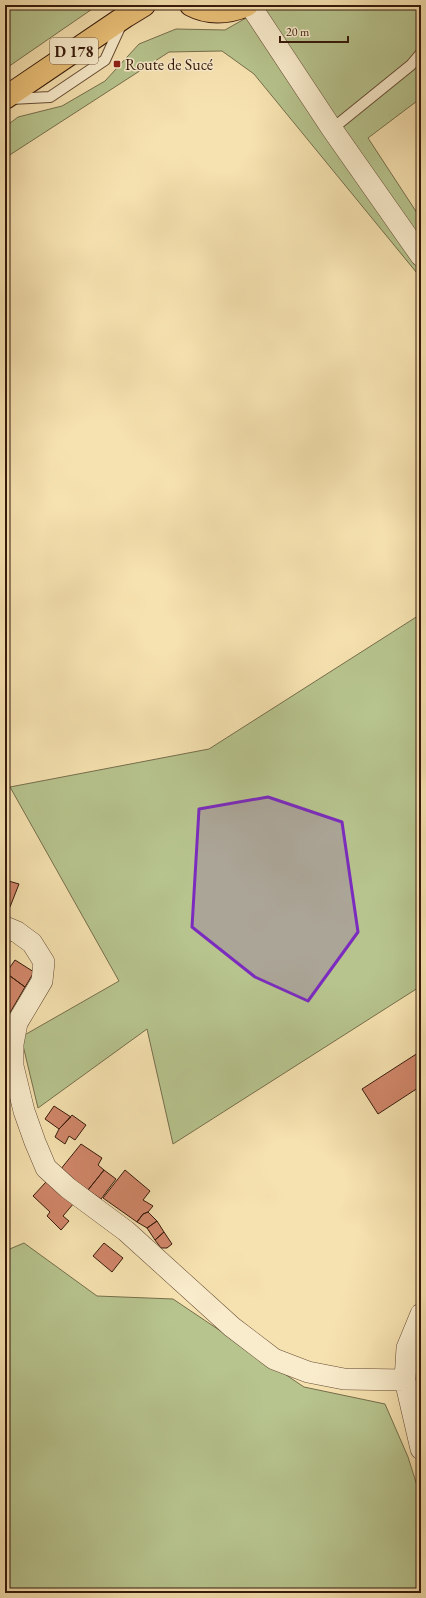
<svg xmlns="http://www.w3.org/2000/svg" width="426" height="1598" viewBox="0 0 426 1598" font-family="'EB Garamond',serif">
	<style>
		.green { fill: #b7c48e; stroke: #766e4c }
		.building { fill: #d1876a; stroke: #36190a }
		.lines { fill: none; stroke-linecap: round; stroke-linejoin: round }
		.lane-casing { stroke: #664b34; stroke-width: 12 }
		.street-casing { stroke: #664b34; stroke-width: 22 }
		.primary-casing { stroke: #36190a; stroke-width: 24 }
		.lane { stroke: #f9eccc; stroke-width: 10 }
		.street { stroke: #f9eccc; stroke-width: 21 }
		.primary { stroke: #ebc178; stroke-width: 22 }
		.marked { fill: #7b2cbf; fill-opacity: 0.2; stroke: #7b2cbf; stroke-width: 3; stroke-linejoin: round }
		.poi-dot { fill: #8f2418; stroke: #f9eccc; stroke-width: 1.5 }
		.labels { text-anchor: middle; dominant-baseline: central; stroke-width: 3; stroke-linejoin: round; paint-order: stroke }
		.shield { fill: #f9eccc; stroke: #705844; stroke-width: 1 }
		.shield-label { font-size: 15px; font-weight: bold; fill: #36190a }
		.poi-label { font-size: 16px; fill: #36190a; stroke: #f9eccc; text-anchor: start }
	</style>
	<rect width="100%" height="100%" fill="#f6e2b0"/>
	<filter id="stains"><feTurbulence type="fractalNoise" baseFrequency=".005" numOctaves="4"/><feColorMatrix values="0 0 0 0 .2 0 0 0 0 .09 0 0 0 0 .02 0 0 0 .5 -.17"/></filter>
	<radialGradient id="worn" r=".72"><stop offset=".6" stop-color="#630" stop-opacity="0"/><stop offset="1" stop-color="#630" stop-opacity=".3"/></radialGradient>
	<!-- green -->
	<path class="green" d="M5,5H98L5,69Z
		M269,5H421V98L368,138L421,219V278L254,74L222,51L169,52L5,158V127L18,117L62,106L105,81L139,44L176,29L225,30Z
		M421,614V986L173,1144L147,1029L38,1108L21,1037L119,981L10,787L209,749Z
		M24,1243L97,1296L173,1299L304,1387L385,1404L408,1457L421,1498V1593H5V1251Z"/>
	<!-- building -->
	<path class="building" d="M5,880L19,884L10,907L5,905Z
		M15,960L34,972L25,987L6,973Z
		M6,973L25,987L8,1016L5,1014Z
		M421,1051V1086L378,1114L362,1089Z
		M54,1106L71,1117L59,1129L45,1119Z
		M72,1115L86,1125L75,1140L69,1136L65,1144L55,1137L59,1129Z
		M81,1144L102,1158L98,1165L104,1170L88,1190L60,1170Z
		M104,1170L116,1179L101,1199L88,1190Z
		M125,1170L150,1191L143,1200L153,1206L148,1212L143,1214L137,1222L103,1198Z
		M46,1182L74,1203L63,1216L69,1221L61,1230L47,1216L50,1212L33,1196Z
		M148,1212L157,1221L147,1228L137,1222L143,1214Z
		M157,1221L164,1232L155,1240L147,1228Z
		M164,1232L172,1244L167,1248H161L155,1240Z
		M104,1243L123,1258L112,1272L93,1256Z"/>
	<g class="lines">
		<defs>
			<path id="lane" d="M11,99L50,97L105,60L121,25
				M332,129L411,65L421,53"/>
			<path id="street" d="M250,5L332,129L421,256
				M5,927L17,932L32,943L44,962L42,981L17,1023L13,1044V1066L24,1111L35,1142L46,1168L68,1188L126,1231L232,1327L274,1359L308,1372L344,1379L405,1380
				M421,1314L407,1348L405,1380L421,1449"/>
			<path id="primary" d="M191,5C210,15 228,13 247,5
				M5,98L126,16L144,5"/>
		</defs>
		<!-- lane casing -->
		<use href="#lane" class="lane-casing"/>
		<!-- street casing -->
		<use href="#street" class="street-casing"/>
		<!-- primary casing -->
		<use href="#primary" class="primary-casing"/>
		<!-- lane -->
		<use href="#lane" class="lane"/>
		<!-- street -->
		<use href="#street" class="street"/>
		<!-- primary -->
		<use href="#primary" class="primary"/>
	</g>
	<!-- marked area -->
	<path class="marked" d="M268,797L342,822L358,932L308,1001L255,977L192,927L199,809Z"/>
	<!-- markers -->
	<rect class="poi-dot" x="113" y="60" width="8" height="8" rx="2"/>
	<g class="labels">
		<!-- shield labels -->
		<rect class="shield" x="50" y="38" width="48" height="26" rx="3"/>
		<g class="shield-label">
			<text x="74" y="51">D 178</text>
		</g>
		<!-- poi labels -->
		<g class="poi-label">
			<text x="125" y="64">Route de Sucé</text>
		</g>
	</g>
	<!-- margin -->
	<rect width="426" height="1598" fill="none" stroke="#f6e2b0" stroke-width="20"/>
	<rect x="6" y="6" width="414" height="1586" fill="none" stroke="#36190a" stroke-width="2"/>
	<rect x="10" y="10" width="406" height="1578" fill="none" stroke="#36190a"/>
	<!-- scale -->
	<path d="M280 36v6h68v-6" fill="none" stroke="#36190a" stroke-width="2"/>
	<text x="286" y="36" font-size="12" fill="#36190a" stroke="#f9eccc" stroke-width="3" paint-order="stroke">20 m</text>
	<rect width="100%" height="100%" filter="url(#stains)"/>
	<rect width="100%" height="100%" fill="url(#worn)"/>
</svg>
